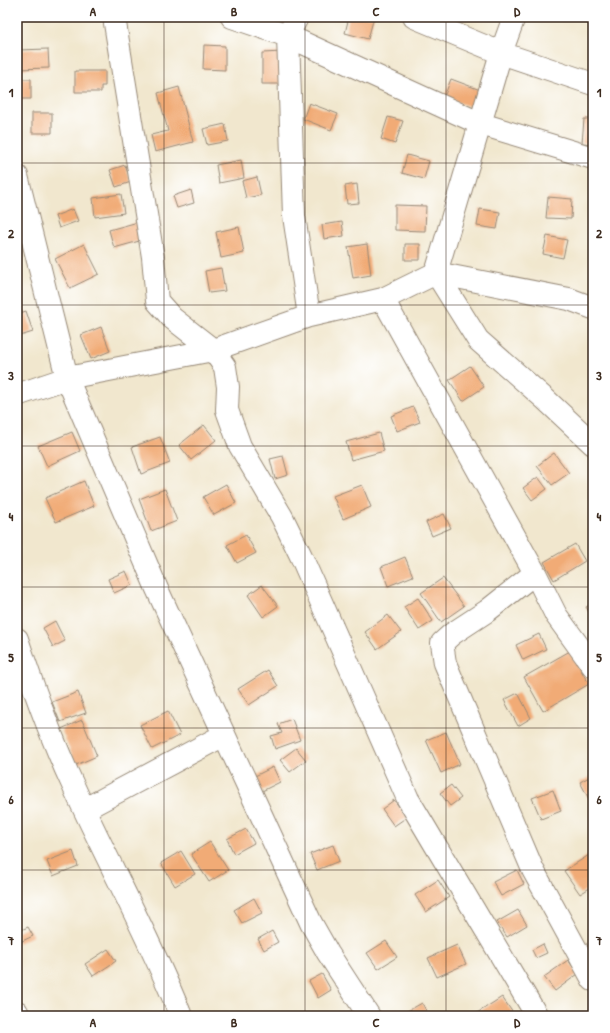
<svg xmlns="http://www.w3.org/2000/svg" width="610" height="1033" viewBox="0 0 610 1033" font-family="'Patrick Hand',sans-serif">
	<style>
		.building { fill: #f1ab76 }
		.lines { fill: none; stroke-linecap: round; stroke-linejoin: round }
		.minor-casing { stroke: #968876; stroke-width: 24 }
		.minor { stroke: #fff; stroke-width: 22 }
		.grid { fill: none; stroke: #3b2a1e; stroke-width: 1; stroke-opacity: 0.55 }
		.neatline { fill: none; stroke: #3b2a1e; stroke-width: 1.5 }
		.grid-label { font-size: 13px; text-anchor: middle; font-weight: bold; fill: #3b2a1e }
	</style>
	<rect width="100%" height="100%" fill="#fff"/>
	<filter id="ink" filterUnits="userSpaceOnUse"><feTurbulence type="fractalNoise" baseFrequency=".025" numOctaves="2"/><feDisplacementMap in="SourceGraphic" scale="8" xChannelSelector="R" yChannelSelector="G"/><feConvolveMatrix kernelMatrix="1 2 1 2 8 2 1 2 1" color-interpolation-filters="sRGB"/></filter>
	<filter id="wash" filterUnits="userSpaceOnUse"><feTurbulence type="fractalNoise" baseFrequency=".012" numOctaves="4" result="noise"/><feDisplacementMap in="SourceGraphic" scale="16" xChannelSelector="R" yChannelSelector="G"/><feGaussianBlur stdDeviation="0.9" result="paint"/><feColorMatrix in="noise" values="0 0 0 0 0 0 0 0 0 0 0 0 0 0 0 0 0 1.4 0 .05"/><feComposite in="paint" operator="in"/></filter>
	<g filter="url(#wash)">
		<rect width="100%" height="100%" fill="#f1e7ce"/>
		<g id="blocks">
			<!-- building -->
			<path class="building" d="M349,17H374L368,39L345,33Z
				M204,45L225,46V70L203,69Z
				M48,49L49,68L17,69L18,50Z
				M283,52L284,84H262V53Z
				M75,71H105V86H101V92H75Z
				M17,79H31V99H17Z
				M451,79L483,91L476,109L444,97Z
				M179,87L193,142L155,152L151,135L168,131L158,93Z
				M309,103L338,114L331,130L303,119Z
				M32,113H52V133H32Z
				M388,117L403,121L395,144L381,139Z
				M584,119H593V144L582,143Z
				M225,124L228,141L207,145L203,129Z
				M407,155L429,161L424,179L402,173Z
				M241,160L244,178L219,183L216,165Z
				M125,165L131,182L116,187L110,170Z
				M257,177L261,195L246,198L242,181Z
				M357,184L359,203L347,204L345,186Z
				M191,190L194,203L177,208L173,196Z
				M121,194L124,213L95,217L93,198Z
				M548,197L572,199L571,219L546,218Z
				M395,205L426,206L425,231L395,230Z
				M73,209L78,221L59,228L55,216Z
				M480,209L500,212L497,229L477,226Z
				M138,222L143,240L114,248L109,230Z
				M342,222L344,236L324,239L322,225Z
				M239,227L244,253L221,258L216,232Z
				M547,236L567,240L563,258L543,254Z
				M84,244L99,274L70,288L55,259Z
				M367,244L371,275L353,278L348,247Z
				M405,244H420V260H405Z
				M221,268L225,291L209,293L205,271Z
				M26,311L33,332L17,337V314Z
				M101,327L110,351L91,359L81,335Z
				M470,366L484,387L463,401L449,380Z
				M413,407L420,422L397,431L391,416Z
				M204,425L216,440L191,460L179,445Z
				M72,432L80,451L47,466L38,446Z
				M379,433L384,451L351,460L346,442Z
				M160,437L170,463L141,474L132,447Z
				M554,453L569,473L552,485L537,466Z
				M283,456L288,475L275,479L270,459Z
				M538,477L547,489L532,500L523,488Z
				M84,481L94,506L56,522L45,498Z
				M226,484L236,503L214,515L203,497Z
				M362,485L371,507L343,519L333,496Z
				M165,489L177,521L151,531L139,499Z
				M444,514L451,528L432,536L426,522Z
				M246,535L256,553L237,563L227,545Z
				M575,544L585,561L554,580L544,562Z
				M405,557L413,576L388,586L381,567Z
				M126,571L132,585L114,593L108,579Z
				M443,578L464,606L441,622L421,593Z
				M262,585L278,606L263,617L248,595Z
				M418,598L433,621L419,630L404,607Z
				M593,603V619L586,607Z
				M388,615L401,632L377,649L365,632Z
				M55,621L65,641L53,647L43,628Z
				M539,634L546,649L523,660L516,645Z
				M570,651L589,684L543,711L524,677Z
				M268,670L278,686L249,705L238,689Z
				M78,692L86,713L60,722L52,702Z
				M518,693L531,718L518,726L504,700Z
				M168,711L180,735L152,749L140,725Z
				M292,719L300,740L275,749L271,736L282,733L278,724Z
				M82,720L97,756L76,765L61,729Z
				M446,732L460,764L441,773L426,740Z
				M296,748L306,760L290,772L280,760Z
				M273,767L280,782L262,791L255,776Z
				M593,775V797L589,799L580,782Z
				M451,785L461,798L450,806L440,793Z
				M553,790L561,811L541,819L532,798Z
				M394,800L407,817L394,826L382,809Z
				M246,829L254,843L234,854L227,839Z
				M210,842L228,870L209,882L191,854Z
				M333,845L339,861L317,870L310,854Z
				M73,851L78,866L53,876L47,861Z
				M181,851L195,874L175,886L161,863Z
				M589,855L593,861V886L580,894L564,871Z
				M517,870L524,884L501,896L493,882Z
				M438,880L449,897L426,912L415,895Z
				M254,898L262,913L242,923L234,910Z
				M518,910L527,925L507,937L497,922Z
				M28,927L33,936L18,943L17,932Z
				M272,931L278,942L264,950L258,939Z
				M386,941L397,957L378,969L367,953Z
				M543,944L547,953L536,958L532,950Z
				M457,945L466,964L437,977L428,958Z
				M108,949L116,961L93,976L85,964Z
				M568,960L578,974L555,991L544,977Z
				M322,974L331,990L318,998L309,981Z
				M502,997L513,1013L508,1016H479L477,1013Z
				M422,1003L429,1016H399Z"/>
		</g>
	</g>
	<g filter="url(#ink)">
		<use href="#blocks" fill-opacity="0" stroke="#968876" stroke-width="1"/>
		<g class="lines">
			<defs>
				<path id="minor" d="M114,17L153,257L157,301L172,318L213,350L225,367L228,387L227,410L240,446L282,517L301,556L408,799L537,1016
					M232,17L288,36L481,124L593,158
					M297,17L288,36L294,216L309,316
					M414,17L501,53L593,84
					M514,17L501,53L436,273L478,340L545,399L593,444
					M17,176L67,378L157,589L311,923L328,953L369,1016
					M383,299L535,573L556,615L593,666
					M17,395L67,378L213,350L309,316L383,299L436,273L569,299L593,308
					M535,573L487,611L452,634L442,643L445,663L533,870L593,980
					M17,639C33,687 50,736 72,783C107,861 149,936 181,1016
					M85,809L224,735
					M17,1012L19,1016"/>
			</defs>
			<!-- minor casing -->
			<use href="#minor" class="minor-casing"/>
			<!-- minor -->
			<use href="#minor" class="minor"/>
		</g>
	</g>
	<!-- grid -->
	<path class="grid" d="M164,17V1016M305,17V1016M446,17V1016M17,163H593M17,305H593M17,446H593M17,587H593M17,728H593M17,870H593"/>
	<!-- margin -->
	<rect width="610" height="1033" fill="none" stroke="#fff" stroke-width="44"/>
	<rect x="22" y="22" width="566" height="989" class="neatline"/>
	<g class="grid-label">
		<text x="93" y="16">A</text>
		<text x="234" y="16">B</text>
		<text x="376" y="16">C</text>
		<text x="517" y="16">D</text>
		<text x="11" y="97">1</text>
		<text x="599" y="97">1</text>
		<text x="11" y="238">2</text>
		<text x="599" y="238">2</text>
		<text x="11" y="380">3</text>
		<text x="599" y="380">3</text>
		<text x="11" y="521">4</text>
		<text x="599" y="521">4</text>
		<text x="11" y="662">5</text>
		<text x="599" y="662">5</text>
		<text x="11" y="804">6</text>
		<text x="599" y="804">6</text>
		<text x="11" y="945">7</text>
		<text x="599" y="945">7</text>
		<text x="93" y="1027">A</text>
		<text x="234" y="1027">B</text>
		<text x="376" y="1027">C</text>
		<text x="517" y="1027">D</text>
	</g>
</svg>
